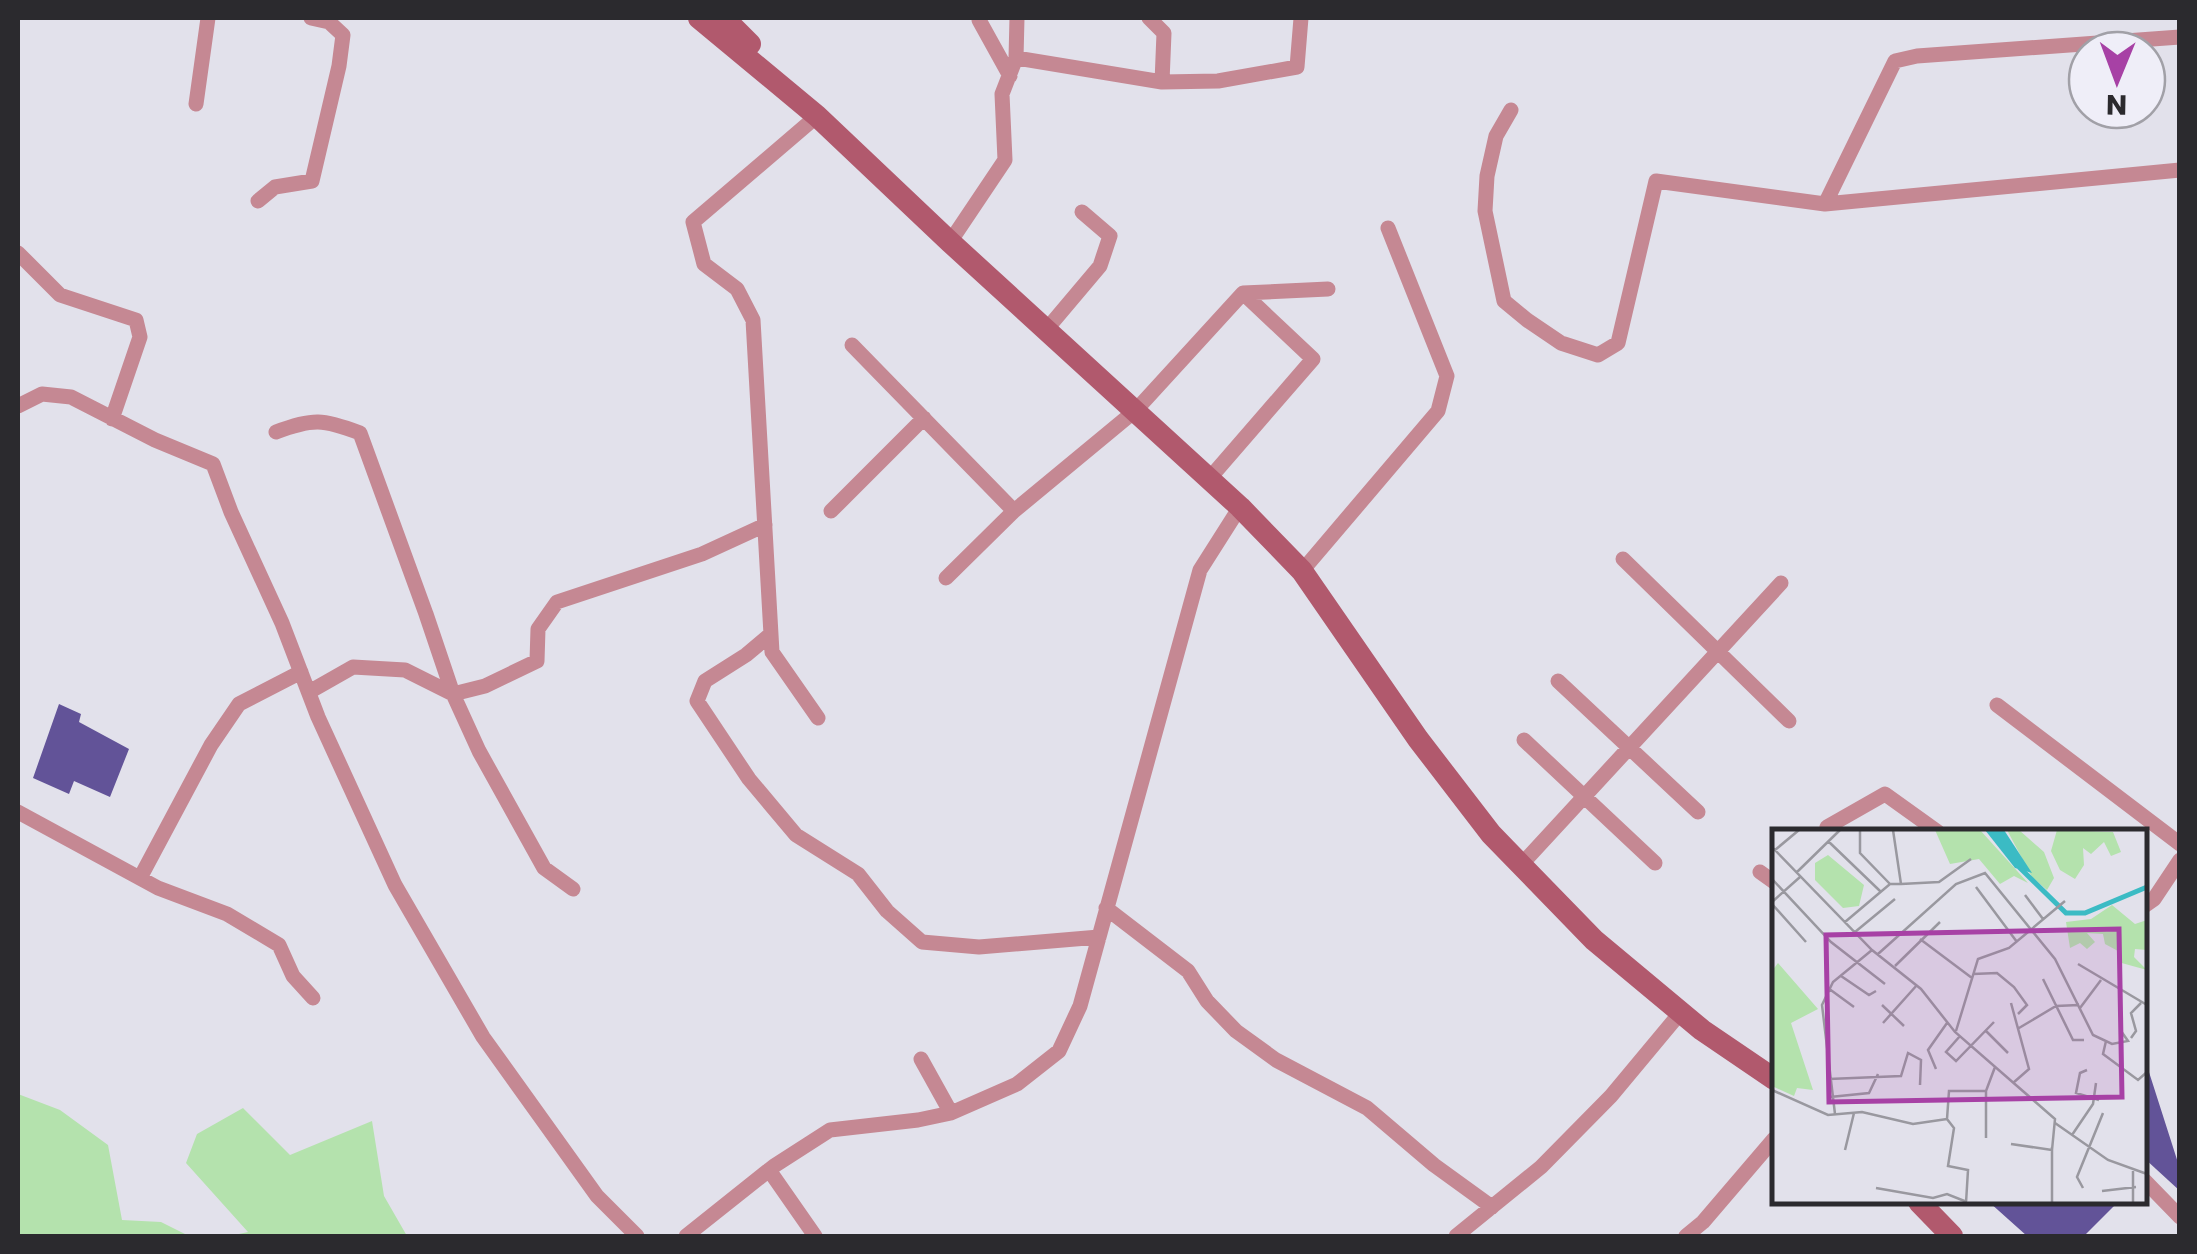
<svg xmlns="http://www.w3.org/2000/svg" width="2197" height="1254" viewBox="0 0 2197 1254" font-family="Poppins,sans-serif">
	<style>
		.green { fill: #b4e2ad }
		.building { fill: #625398 }
		.lines { fill: none; stroke-linecap: round; stroke-linejoin: round }
		.street { stroke: #c58893; stroke-width: 15 }
		.secondary { stroke: #b1596d; stroke-width: 22 }
		.inset-river { fill: none; stroke: #3bbbc4; stroke-width: 5 }
		.inset-road { fill: none; stroke: #99989f; stroke-width: 2.5 }
		.view { fill: #a741a5; fill-opacity: 0.15; stroke: #a741a5; stroke-width: 5 }
		.inset-edge { fill: none; stroke: #2b2a2e; stroke-width: 5 }
	</style>
	<rect width="100%" height="100%" fill="#e2e1eb"/>
	<!-- green -->
	<path class="green" d="M18,1094L60,1110L108,1145L122,1220L161,1222L189,1236H18Z
		M243,1108L290,1155L372,1121L384,1196L407,1236H230L248,1232L186,1163L197,1134Z"/>
	<!-- building -->
	<path class="building" d="M59,704L81,714L79,722L129,749L110,797L74,781L69,794L33,778Z
		M2148,1069L2180,1169V1191L2144,1158V1070Z
		M1989,1202H2118L2084,1236H2027Z"/>
	<g class="lines">
		<!-- street -->
		<path class="street" d="M1149,18L1164,33L1162,82
			M979,20L1010,76
			M1016,58L1017,18
			M196,104L208,18
			M1511,110L1496,136L1487,176L1485,211L1504,301L1527,320L1561,343L1598,355L1618,343L1656,181L1825,204L2180,170
			M817,116L693,222L704,264L737,289L753,320L772,652L818,718
			M258,201L275,187L312,181L339,66L343,35L329,22L311,18
			M1825,204L1895,61L1917,56L2180,37
			M950,242L1005,160L1002,94L1016,58L1162,82L1218,81L1297,67L1301,18
			M18,253L60,295L136,320L140,337L112,419
			M1243,293L1328,289
			M1046,330L1100,266L1110,236L1082,212
			M852,345L1014,511
			M18,406L42,394L71,397L155,440L213,464L231,512L282,623L318,717L395,885L483,1037L597,1196L637,1236
			M276,432C313,418 323,419 360,433L426,614L453,694L479,751L544,868L573,889
			M831,511L924,418
			M1623,559L1789,721
			M1302,571L1438,411L1447,376L1388,228
			M946,578L1014,511L1136,410L1243,293L1313,359L1209,479
			M771,634L746,655L705,681L697,701L749,779L796,835L858,874L887,911L922,942L979,947L1099,937
			M1558,681L1698,812
			M309,692L353,667L405,670L453,694L485,686L537,661L538,629L557,602L702,554L765,525
			M1997,705L2180,844
			M1524,740L1655,863
			M18,812L158,888L227,914L279,945L293,976L313,998
			M1827,827L1885,794L1938,832
			M1521,865L1781,583
			M1760,872L1774,882
			M140,878L211,745L239,704L301,672
			M2144,906L2154,899L2180,860
			M1106,908L1188,971L1207,1001L1236,1031L1276,1060L1367,1108L1434,1165L1492,1207
			M921,1059L951,1113
			M769,1170L815,1236
			M2144,1180L2180,1217
			M686,1236L774,1166L830,1130L918,1120L951,1113L1017,1084L1059,1051L1080,1006L1200,570L1240,507
			M1456,1236L1541,1167L1611,1096L1681,1012
			M1686,1236L1703,1222L1774,1139"/>
		<!-- secondary -->
		<path class="secondary" d="M699,18L817,116L950,242L1240,507L1302,571L1418,739L1491,834L1594,940L1702,1030L1774,1079
			M724,18L750,44
			M1919,1202L1952,1236"/>
	</g>
	<!-- overview -->
	<g transform="translate(1772 829)">
		<rect width="375" height="375" fill="#e2e1eb"/>
		<path d="M163,1H208L256,54L242,47L228,55L207,30L178,35ZM235,1H247L272,23L282,49L275,61L260,48ZM285,1L341,3L349,23L339,27L332,13L319,25L311,19L312,36L303,50L288,41L279,22ZM56,26L92,56L87,77L71,79L43,51V34ZM340,76L363,95L375,91V121L363,120L362,128L375,141L346,133V122L333,115L331,105L315,104L323,113L315,120L308,114L298,119L294,93L319,90ZM6,134L46,180L19,194L41,261L25,259L22,267L0,257V142Z" fill="#b4e2ad"/>
		<path d="M213,1H232L260,44L243,39Z" fill="#3bbbc4"/>
		<path class="inset-river" d="M247,38L294,84H313L375,58"/>
		<path class="inset-road" d="M88,1V24L118,55M56,12L108,62M0,18L100,121L149,160L183,203L283,290L280,321M3,21L27,1M24,44L68,1M0,50L59,113L113,155M129,55L167,53L199,30M204,58L245,113M253,66L271,90M0,73L28,48M0,75L34,113M73,93L118,55H129L121,1M83,103L123,70M148,110L200,149M106,125L184,55L213,44L283,130L321,206L340,215L356,212L349,202M306,135L375,176M123,137L168,93M201,145L225,144L242,158L255,176L246,185M69,147L97,166L104,162M271,150L301,211H312M56,159L82,178M239,174L257,240L241,254M110,176L132,197M308,179L329,151M111,194L145,156M247,199L284,177L307,176M184,202L206,130L237,119L293,72M214,202L236,224M188,207L174,223L184,232L222,193M359,209L364,202L359,184L369,174M334,212L331,225L366,251L375,243M164,240L156,221L175,194M315,241L308,244L304,264L327,271M57,250L129,247L136,224L149,231L148,256M0,261L56,286L90,283L141,295L175,290M214,262V309M58,268L97,264L106,245M63,285L50,176L61,153L100,121M283,294L336,331L375,345M300,306L321,275L324,254M239,315L280,321M73,321L82,284M104,359L161,369L175,365L195,373M311,359L305,348L331,284M330,362L364,358M194,374L196,341L176,337L182,299L175,290L177,262H214L223,238M280,374V318M361,374V342"/>
		<path class="view" d="M347,100L350,268L57,273L54,106Z"/>
		<rect width="375" height="375" class="inset-edge"/>
	</g>
	<!-- border -->
	<rect width="2197" height="1254" fill="none" stroke="#2b2a2e" stroke-width="40"/>
	<!-- north arrow -->
	<g transform="translate(2117 80) rotate(181)"><circle r="48" fill="#efeef8" stroke="#a1a0a7" stroke-width="2.5"/>
	<path d="M0-8L18 38L0 25L-18 38Z" fill="#a741a5"/>
	<text y="-15" font-size="28" font-weight="bold" text-anchor="middle" fill="#2b2a2e">N</text>
	</g>
</svg>
